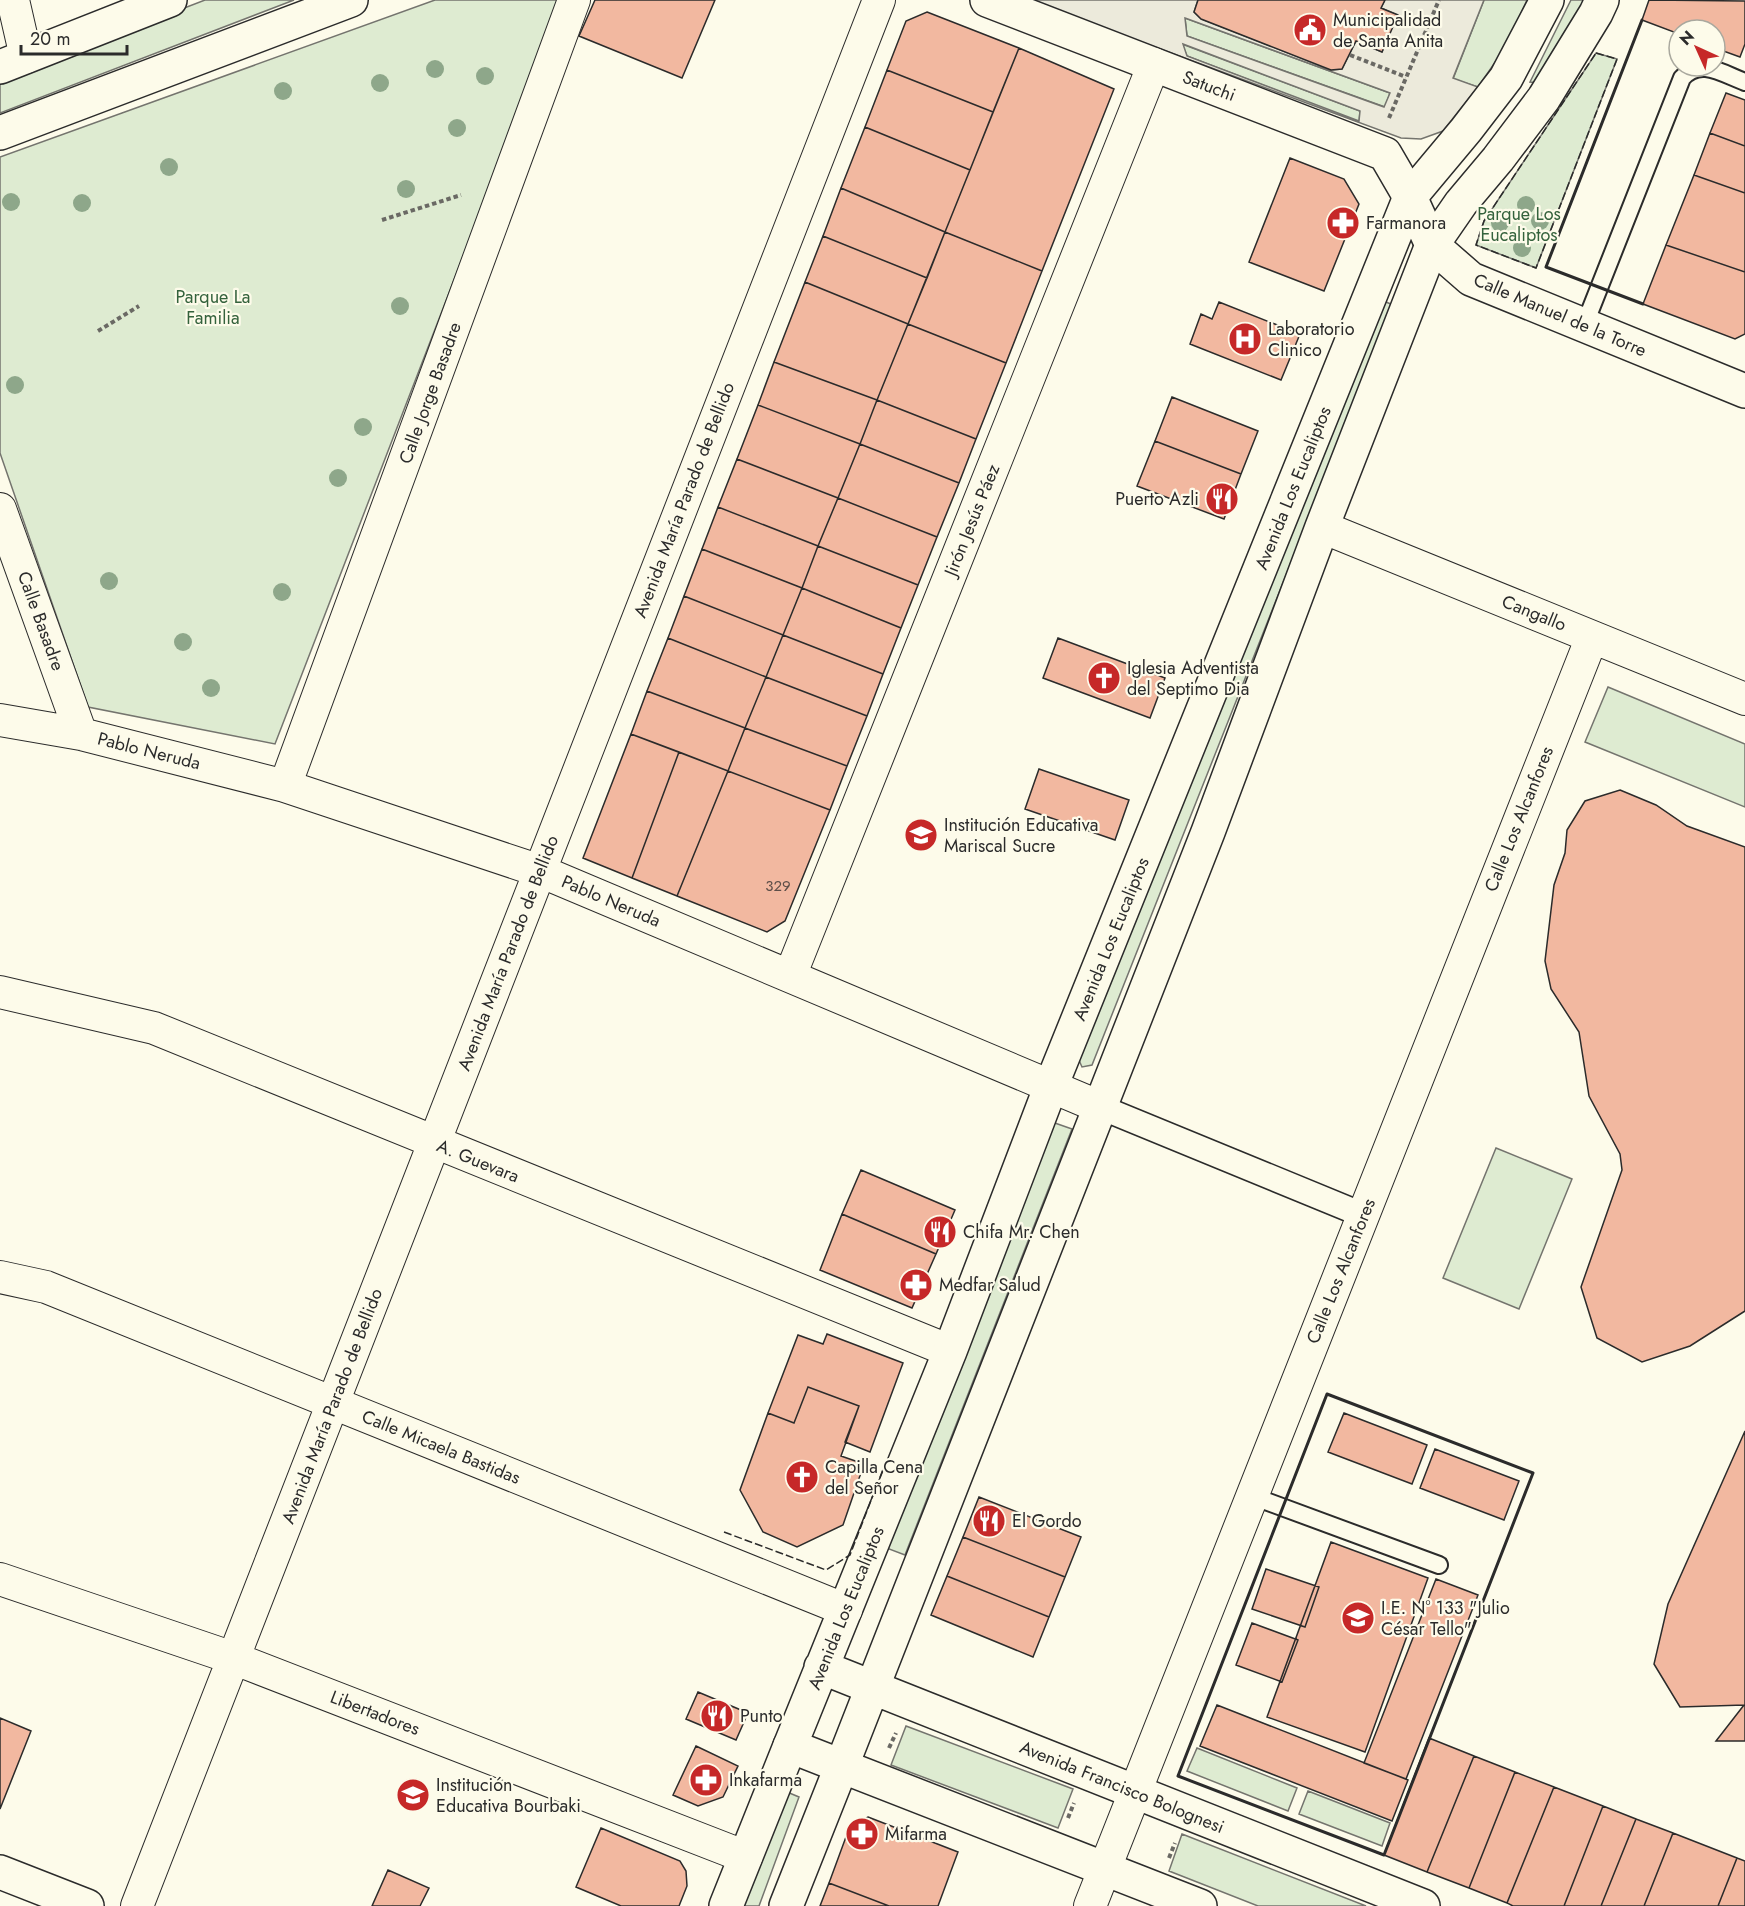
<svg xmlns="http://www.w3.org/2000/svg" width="1745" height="1906" viewBox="0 0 1745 1906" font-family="Jost,sans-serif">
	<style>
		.green { fill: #deebd1; stroke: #74746e; stroke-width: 1.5 }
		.parking { fill: #eceadb; stroke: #74746e; stroke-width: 1.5; fill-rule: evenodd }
		.building { fill: #f2b8a0; stroke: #2b2b2b; stroke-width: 1.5 }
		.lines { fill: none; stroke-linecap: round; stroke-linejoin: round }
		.service-casing { stroke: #2b2b2b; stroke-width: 20 }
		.pedestrian-casing { stroke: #2b2b2b; stroke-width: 27 }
		.minor-casing { stroke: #2b2b2b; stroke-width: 34 }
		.tertiary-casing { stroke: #2b2b2b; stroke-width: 36 }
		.secondary-casing { stroke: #2b2b2b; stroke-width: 36 }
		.primary-casing { stroke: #2b2b2b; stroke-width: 36 }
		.path { stroke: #6a6964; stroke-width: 4; stroke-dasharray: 4.5 3; stroke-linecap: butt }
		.service { stroke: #fdfbea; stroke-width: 16 }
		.pedestrian { stroke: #fdfbea; stroke-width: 24 }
		.minor { stroke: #fdfbea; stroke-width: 32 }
		.tertiary { stroke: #fdfbea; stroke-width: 33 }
		.secondary { stroke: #fdfbea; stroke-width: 33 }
		.primary { stroke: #fdfbea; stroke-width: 33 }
		.fence { stroke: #2b2b2b; stroke-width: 1.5; stroke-dasharray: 8 3; stroke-linecap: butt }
		.wall { stroke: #2b2b2b; stroke-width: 3 }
		.tree { fill: #8ea78a }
		.labels { text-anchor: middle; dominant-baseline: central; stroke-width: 4.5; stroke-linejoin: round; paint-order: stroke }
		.number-label { font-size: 15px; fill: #5d4e48 }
		.poi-label { font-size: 18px; fill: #2b2b2b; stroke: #fdfbea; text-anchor: start }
		.street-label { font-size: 18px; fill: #2b2b2b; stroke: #fdfbea }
		.park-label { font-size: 18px; fill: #34623c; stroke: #fdfbea }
	</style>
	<rect width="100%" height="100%" fill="#fdfbea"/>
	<!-- green -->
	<path class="green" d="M205,0H294L0,113V79Z
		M435,0H562L275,744L88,707L0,453V157Z
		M1484,0H1527L1505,48L1478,87L1453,79Z
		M1571,0H1585L1541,83L1530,82Z
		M1185,18L1390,93L1385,107L1187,36Z
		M1182,44L1360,111L1359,122L1187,56Z
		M1596,53L1617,59L1536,268L1476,245L1484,221Z
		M1379,299L1393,305L1092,1065L1082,1067L1078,1058Z
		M1608,687L1745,744V807L1585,742Z
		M1052,1122L1072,1129L905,1555L889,1549L885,1542Z
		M1496,1148L1572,1179L1519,1309L1443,1278Z
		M906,1726L1073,1789L1058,1828L891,1765Z
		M1197,1748L1297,1788L1288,1811L1187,1771Z
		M1308,1791L1390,1823L1382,1846L1299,1814Z
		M787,1792L799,1797L759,1906H743Z
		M1182,1834L1366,1906H1258L1169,1871Z"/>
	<!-- parking -->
	<path class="parking" d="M1028,0H1198L1194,12L1202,19L1331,70L1342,69L1356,41L1382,52L1397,15L1381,8L1385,0H1484L1453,78L1478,87L1443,131L1421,139L1401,138ZM1185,18L1390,93L1384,107L1187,36ZM1183,44L1360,111L1359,121L1187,56Z"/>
	<!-- building -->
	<path class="building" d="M595,0H715L682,78L579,36Z
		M1198,0H1385L1381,8L1398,15L1382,52L1356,41L1342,69L1331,70L1201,19L1194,12Z
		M1649,0L1745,1V44L1740,57L1715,48V30H1679V34L1642,20Z
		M927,12L1019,48L993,112L887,70L906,21Z
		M1019,48L1114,89L1042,271L945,232Z
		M887,70L993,112L970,170L865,127Z
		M1726,93L1745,100V146L1710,133Z
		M865,127L970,170L945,232L841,188Z
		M1710,133L1745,146V193L1694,175Z
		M1290,158L1344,179L1359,204L1324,291L1249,262Z
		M1694,175L1745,193V272L1666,245Z
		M841,188L945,232L927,278L823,236Z
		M945,232L1042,271L1006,363L908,324Z
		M823,236L927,278L908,324L805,282Z
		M1666,245L1745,272V334L1735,339L1643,304Z
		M805,282L908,324L877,400L774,362Z
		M1219,302L1300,334L1281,380L1190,344L1201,314L1212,319Z
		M908,324L1006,363L976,439L877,400Z
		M774,362L877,400L860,444L758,405Z
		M1172,397L1258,431L1241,474L1155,441Z
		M877,400L976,439L959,483L860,444Z
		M758,405L860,444L838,498L737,459Z
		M1155,441L1241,474L1224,519L1137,486Z
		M860,444L959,483L937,537L838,498Z
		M737,459L838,498L818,546L718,507Z
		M838,498L937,537L918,585L818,546Z
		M718,507L818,546L802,588L702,549Z
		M818,546L918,585L901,628L802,588Z
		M702,549L802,588L783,635L684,596Z
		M802,588L901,628L883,674L783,635Z
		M684,596L783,635L766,677L668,638Z
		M783,635L883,674L867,716L766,677Z
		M668,638L766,677L745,728L647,691Z
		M1058,638L1165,678L1150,718L1043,678Z
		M766,677L867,716L847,766L745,728Z
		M647,691L745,728L728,771L631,734Z
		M745,728L847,766L830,810L728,771Z
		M631,734L679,752L632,878L583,858Z
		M679,752L728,771L677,896L632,878Z
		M1039,769L1129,800L1115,840L1025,809Z
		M728,771L830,810L785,921L767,932L677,896Z
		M1620,790L1656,805L1687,826L1745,847V1311L1690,1346L1642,1362L1597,1338L1581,1287L1622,1170L1620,1154L1589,1096L1579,1032L1551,989L1545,961L1554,885L1565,853L1567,830L1585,801Z
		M861,1170L955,1210L936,1254L842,1214Z
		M842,1214L936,1254L912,1308L820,1270Z
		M827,1334L903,1363L870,1452L845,1442L859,1406L808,1387L794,1423L768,1413L798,1335L823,1344Z
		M808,1387L859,1406L841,1456L864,1464L843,1525L797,1547L763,1532L740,1490L768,1413L794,1423Z
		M1344,1413L1427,1445L1412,1484L1328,1452Z
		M1745,1431V1741H1716L1744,1705L1680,1707L1654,1664L1668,1604Z
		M1435,1449L1519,1481L1504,1520L1420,1488Z
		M979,1497L1081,1537L1065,1577L963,1537Z
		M963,1537L1065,1577L1049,1617L947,1576Z
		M1331,1542L1428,1578L1365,1752L1267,1717Z
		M1266,1569L1319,1587L1305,1627L1252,1609Z
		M947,1576L1049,1617L1033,1657L931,1615Z
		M1436,1579L1478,1595L1406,1779L1364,1763Z
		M1252,1623L1298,1640L1282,1682L1236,1665Z
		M698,1692L748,1713L736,1740L686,1719Z
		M1217,1705L1408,1780L1392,1821L1200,1746Z
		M0,1718L31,1731L0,1809Z
		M1429,1738L1474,1756L1427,1872L1384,1855Z
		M696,1746L738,1766L723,1797L698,1806L673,1795Z
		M1474,1756L1515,1772L1469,1888L1427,1872Z
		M1515,1772L1554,1787L1507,1903L1469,1888Z
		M1554,1787L1603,1806L1564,1906H1513L1507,1903Z
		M1603,1806L1636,1819L1601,1906H1564Z
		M868,1817L958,1852L938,1906H889L829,1883L850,1826Z
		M1636,1819L1673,1833L1644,1906H1601Z
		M601,1828L680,1861L686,1871L687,1886L679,1906H621L576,1887Z
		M1673,1833L1737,1858L1718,1906H1644Z
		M1737,1858L1745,1861V1906H1718Z
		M388,1870L429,1888L420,1906H372Z
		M829,1883L889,1906H820Z"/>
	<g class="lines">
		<defs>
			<path id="service" d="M1584,326L1682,78C1700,57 1723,74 1745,82
				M1252,1496L1439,1565"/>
			<path id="pedestrian" d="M1100,1107L1363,1215"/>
			<path id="minor" d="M13,0L26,57
				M0,509L81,734
				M1322,527L1745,699
				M0,720L81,734L285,786L540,871L1100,1107
				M285,786L574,0
				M790,976L1154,64
				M0,992L154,1028L950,1351
				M0,1277L46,1287L846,1610
				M0,1579L233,1658L746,1857
				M137,1906L879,0
				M1090,1906L1592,637"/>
			<path id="tertiary" d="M987,0L1385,154L1410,197L1432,245L1471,279L1745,391
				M0,1872L87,1906
				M726,1906L790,1746
				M786,1906L842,1765"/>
			<path id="secondary" d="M821,1667L1423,1906
				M842,1765L1208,832L1322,527L1432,245L1461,203L1498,159L1544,98L1596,13L1602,0
				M1200,1906L790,1746L950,1351L1051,1086L1410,197L1466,130L1506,78L1547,0"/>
			<path id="primary" d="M0,67L170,0
				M0,133L351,0"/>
		</defs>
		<!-- service casing -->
		<use href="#service" class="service-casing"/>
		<!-- pedestrian casing -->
		<use href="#pedestrian" class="pedestrian-casing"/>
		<!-- minor casing -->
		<use href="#minor" class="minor-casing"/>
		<!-- tertiary casing -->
		<use href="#tertiary" class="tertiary-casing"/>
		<!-- secondary casing -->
		<use href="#secondary" class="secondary-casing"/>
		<!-- primary casing -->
		<use href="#primary" class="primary-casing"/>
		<!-- path -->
		<path class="path" d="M1350,55L1406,77
			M1389,118L1439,0
			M382,220L461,195
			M98,331L139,306
			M889,1748L896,1733
			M1068,1818L1074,1803
			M1169,1858L1175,1843"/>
		<!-- service -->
		<use href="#service" class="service"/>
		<!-- pedestrian -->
		<use href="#pedestrian" class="pedestrian"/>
		<!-- minor -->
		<use href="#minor" class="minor"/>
		<!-- tertiary -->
		<use href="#tertiary" class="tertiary"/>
		<!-- secondary -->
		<use href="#secondary" class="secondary"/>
		<!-- primary -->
		<use href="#primary" class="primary"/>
		<!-- fence -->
		<path class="fence" d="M1596,53L1617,59L1536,268L1476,245L1484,221Z
			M724,1532L826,1570L850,1555L887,1459"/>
		<!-- wall -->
		<path class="wall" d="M1642,20L1546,267L1643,304
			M1327,1394L1533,1473L1384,1855L1178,1776Z"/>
	</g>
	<!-- trees -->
	<g class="tree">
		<circle cx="435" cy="69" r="9"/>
		<circle cx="485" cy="76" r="9"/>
		<circle cx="380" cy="83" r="9"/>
		<circle cx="283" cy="91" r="9"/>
		<circle cx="457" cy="128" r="9"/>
		<circle cx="169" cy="167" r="9"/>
		<circle cx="406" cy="189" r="9"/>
		<circle cx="11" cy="202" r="9"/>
		<circle cx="82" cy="203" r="9"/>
		<circle cx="1526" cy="205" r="9"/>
		<circle cx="1540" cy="221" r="9"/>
		<circle cx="1500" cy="223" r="9"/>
		<circle cx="1522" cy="248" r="9"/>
		<circle cx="400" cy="306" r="9"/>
		<circle cx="15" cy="385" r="9"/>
		<circle cx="363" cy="427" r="9"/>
		<circle cx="338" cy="478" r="9"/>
		<circle cx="109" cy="581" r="9"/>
		<circle cx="282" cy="592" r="9"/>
		<circle cx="183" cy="642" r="9"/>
		<circle cx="211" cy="688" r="9"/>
	</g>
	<!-- icons -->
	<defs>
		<symbol id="civic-disc" viewBox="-11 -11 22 22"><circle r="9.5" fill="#c62828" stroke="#fdfbea"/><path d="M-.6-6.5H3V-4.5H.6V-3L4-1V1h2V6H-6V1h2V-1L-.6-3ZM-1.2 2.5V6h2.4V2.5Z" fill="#fff"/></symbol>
		<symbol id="pharmacy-disc" viewBox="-11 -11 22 22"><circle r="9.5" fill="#c62828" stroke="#fdfbea"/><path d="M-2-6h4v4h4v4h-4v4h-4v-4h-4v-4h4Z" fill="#fff"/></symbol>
		<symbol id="hospital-disc" viewBox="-11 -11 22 22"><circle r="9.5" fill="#c62828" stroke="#fdfbea"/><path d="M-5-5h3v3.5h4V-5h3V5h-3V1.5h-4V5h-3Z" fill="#fff"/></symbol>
		<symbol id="restaurant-disc" viewBox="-11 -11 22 22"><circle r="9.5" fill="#c62828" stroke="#fdfbea"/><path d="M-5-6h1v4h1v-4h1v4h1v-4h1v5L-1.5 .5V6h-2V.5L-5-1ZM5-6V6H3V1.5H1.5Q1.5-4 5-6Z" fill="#fff"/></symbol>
		<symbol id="church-disc" viewBox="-11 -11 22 22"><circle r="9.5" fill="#c62828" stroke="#fdfbea"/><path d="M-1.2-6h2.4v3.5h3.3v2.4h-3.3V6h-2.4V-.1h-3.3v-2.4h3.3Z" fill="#fff"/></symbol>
		<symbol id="school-disc" viewBox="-11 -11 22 22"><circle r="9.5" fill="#c62828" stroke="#fdfbea"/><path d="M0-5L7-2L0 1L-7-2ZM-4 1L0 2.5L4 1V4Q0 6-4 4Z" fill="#fff"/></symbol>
	</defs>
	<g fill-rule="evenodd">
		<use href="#civic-disc" x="1291" y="11" width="38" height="38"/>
		<use href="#pharmacy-disc" x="1324" y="204" width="38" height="38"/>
		<use href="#hospital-disc" x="1226" y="320" width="38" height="38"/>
		<use href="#restaurant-disc" x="1203" y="480" width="38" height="38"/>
		<use href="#church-disc" x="1085" y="659" width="38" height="38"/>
		<use href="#school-disc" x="902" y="816" width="38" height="38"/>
		<use href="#restaurant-disc" x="921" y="1213" width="38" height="38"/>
		<use href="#pharmacy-disc" x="897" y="1266" width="38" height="38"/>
		<use href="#church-disc" x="783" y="1458" width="38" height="38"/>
		<use href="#restaurant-disc" x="970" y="1502" width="38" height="38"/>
		<use href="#school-disc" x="1339" y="1599" width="38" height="38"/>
		<use href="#restaurant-disc" x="698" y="1697" width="38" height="38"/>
		<use href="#pharmacy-disc" x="687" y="1761" width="38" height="38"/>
		<use href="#school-disc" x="394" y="1776" width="38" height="38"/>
		<use href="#pharmacy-disc" x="843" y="1815" width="38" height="38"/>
	</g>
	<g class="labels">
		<!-- number labels -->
		<g class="number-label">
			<text x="778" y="886">329</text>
		</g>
		<!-- poi labels -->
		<g class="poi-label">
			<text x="1333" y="20">Municipalidad<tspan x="1333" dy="21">de Santa Anita</tspan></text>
			<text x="1366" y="223">Farmanora</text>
			<text x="1268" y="329">Laboratorio<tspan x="1268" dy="21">Clinico</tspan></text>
			<text x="1199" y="499" text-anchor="end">Puerto Azli</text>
			<text x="1127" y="668">Iglesia Adventista<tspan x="1127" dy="21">del Septimo Dia</tspan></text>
			<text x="944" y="825">Institución Educativa<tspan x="944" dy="21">Mariscal Sucre</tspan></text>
			<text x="963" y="1232">Chifa Mr. Chen</text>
			<text x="939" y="1285">Medfar Salud</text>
			<text x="825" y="1467">Capilla Cena<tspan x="825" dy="21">del Señor</tspan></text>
			<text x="1012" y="1521">El Gordo</text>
			<text x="1381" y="1608">I.E. N° 133 "Julio<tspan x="1381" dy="21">César Tello"</tspan></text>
			<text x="740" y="1716">Punto</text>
			<text x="729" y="1780">Inkafarma</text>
			<text x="436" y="1785">Institución<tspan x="436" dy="21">Educativa Bourbaki</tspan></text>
			<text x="885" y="1834">Mifarma</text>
		</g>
		<!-- street labels -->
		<g class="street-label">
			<text transform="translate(1209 86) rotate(21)">Satuchi</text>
			<text transform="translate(1560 315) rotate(23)">Calle Manuel de la Torre</text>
			<text transform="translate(430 393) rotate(-70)">Calle Jorge Basadre</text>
			<text transform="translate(1293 488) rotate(-68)">Avenida Los Eucaliptos</text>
			<text transform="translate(684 500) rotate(-69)">Avenida María Parado de Bellido</text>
			<text transform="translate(972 520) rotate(-68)">Jirón Jesús Páez</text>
			<text transform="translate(1534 613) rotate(22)">Cangallo</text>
			<text transform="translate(41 621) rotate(70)">Calle Basadre</text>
			<text transform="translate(149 751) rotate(14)">Pablo Neruda</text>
			<text transform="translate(1519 819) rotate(-68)">Calle Los Alcanfores</text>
			<text transform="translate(611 901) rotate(23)">Pablo Neruda</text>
			<text transform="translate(1111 939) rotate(-68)">Avenida Los Eucaliptos</text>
			<text transform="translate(508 953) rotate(-69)">Avenida María Parado de Bellido</text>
			<text transform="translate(478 1161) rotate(22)">A. Guevara</text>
			<text transform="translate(1341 1271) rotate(-68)">Calle Los Alcanfores</text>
			<text transform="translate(332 1406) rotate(-69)">Avenida María Parado de Bellido</text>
			<text transform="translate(441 1447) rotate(22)">Calle Micaela Bastidas</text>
			<text transform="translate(846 1608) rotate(-68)">Avenida Los Eucaliptos</text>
			<text transform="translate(375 1713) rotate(21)">Libertadores</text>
			<text transform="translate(1122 1787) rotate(22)">Avenida Francisco Bolognesi</text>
		</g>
		<!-- park labels -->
		<g class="park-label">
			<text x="1519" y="214">Parque Los<tspan x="1519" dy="21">Eucaliptos</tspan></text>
			<text x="213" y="297">Parque La<tspan x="213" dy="21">Familia</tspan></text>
		</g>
	</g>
	<!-- north arrow -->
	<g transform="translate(1697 48) rotate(315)"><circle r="28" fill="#fdfbea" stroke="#a9a89e" stroke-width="1.5"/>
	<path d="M0-4.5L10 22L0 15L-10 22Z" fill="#c62828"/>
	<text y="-9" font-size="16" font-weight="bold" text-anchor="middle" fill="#2b2b2b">N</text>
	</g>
	<!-- scale -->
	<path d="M21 45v9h106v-9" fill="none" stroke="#2b2b2b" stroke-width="3"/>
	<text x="30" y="45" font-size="18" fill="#2b2b2b" stroke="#fdfbea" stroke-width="4.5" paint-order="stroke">20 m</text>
</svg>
